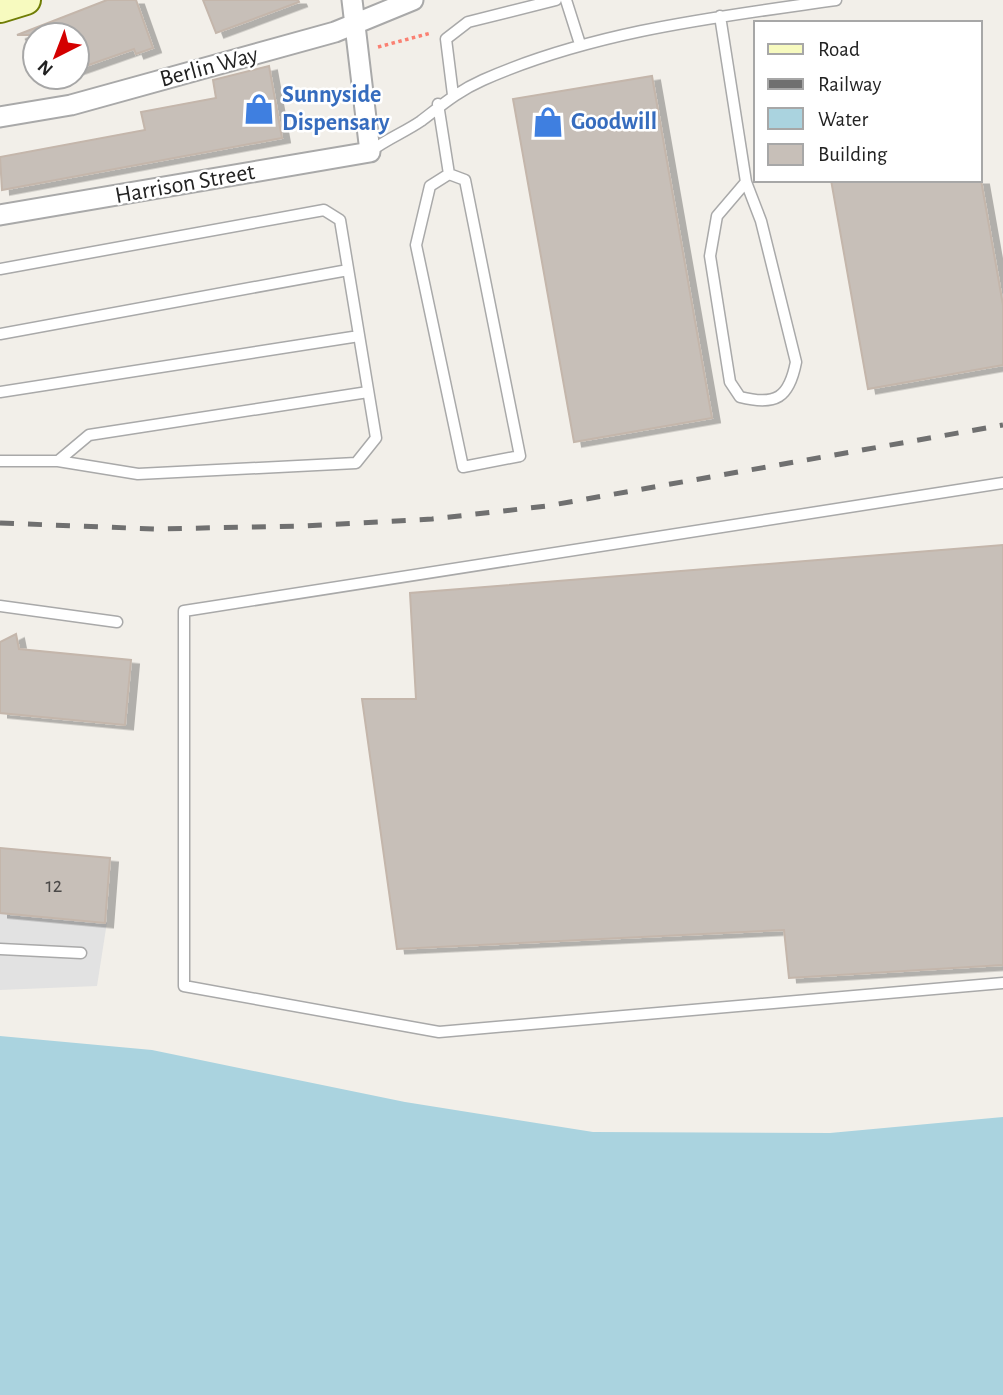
<svg xmlns="http://www.w3.org/2000/svg" width="1003" height="1395" viewBox="0 0 1003 1395" font-family="'Alegreya Sans',sans-serif">
	<style>
		.parking { fill: #e2e2e2 }
		.water { fill: #aad3df }
		.building { fill: #c7bfb8; stroke: #c4b6ab; stroke-width: 2; filter: url(#shadow) }
		.lines { fill: none; stroke-linecap: round; stroke-linejoin: round }
		.service-casing { stroke: #a9a9a9; stroke-width: 13 }
		.minor-casing { stroke: #a9a9a9; stroke-width: 23 }
		.secondary-casing { stroke: #707d05; stroke-width: 32 }
		.path { stroke: #fa8072; stroke-width: 3.5; stroke-dasharray: 3.5 3.5; stroke-linecap: butt }
		.service { stroke: #fff; stroke-width: 10 }
		.minor { stroke: #fff; stroke-width: 19 }
		.secondary { stroke: #f7fabf; stroke-width: 28 }
		.rail { stroke: #707070; stroke-width: 5; stroke-dasharray: 14 14; stroke-linecap: butt }
		.labels { text-anchor: middle; dominant-baseline: central; stroke-width: 5; stroke-linejoin: round; paint-order: stroke }
		.number-label { font-size: 21px; fill: #4b4948 }
		.street-label { font-size: 24px; fill: #222; stroke: #fff }
		.shop-label { font-size: 24px; font-weight: bold; fill: #366cbe; stroke: #fff; text-anchor: start }
	</style>
	<defs>
		<filter id="shadow"><feDropShadow dx="8" dy="4.5" stdDeviation="0" flood-color="#0004"/></filter>
	</defs>
	<rect width="100%" height="100%" fill="#f2efe9"/>
	<!-- parking -->
	<path class="parking" d="M0,913L107,922L97,986L0,990Z"/>
	<!-- water -->
	<path class="water" d="M0,1036L152,1050L405,1102L593,1132L830,1133L1003,1117V1395H0Z"/>
	<!-- building -->
	<path class="building" d="M107,0H136L153,48L136,54L134,49L77,69V35H17Z
		M203,0H298L299,2L216,33Z
		M269,66L282,138L2,190L0,157L145,130L141,112L216,98L213,80Z
		M652,76L712,418L574,442L513,99Z
		M831,180H981L1003,305V365L868,389Z
		M1003,545V965L789,978L784,930L397,949L362,699H416L410,593Z
		M16,634L19,649L131,660L125,725L0,713V642Z
		M0,848L110,858L105,923L0,913Z"/>
	<g class="lines">
		<defs>
			<path id="service" d="M566,0L580,44
				M720,16L746,182L761,221L796,362C789,398 776,406 740,397L730,382L710,256L717,216L746,182
				M453,95L446,39L468,22L556,0
				M438,104L449,174
				M371,151C387,139 405,132 421,121C442,105 458,91 483,80C594,31 717,17 836,0
				M449,174L465,180L520,456L463,467L416,245L430,186Z
				M0,269L324,210L340,220L376,438L356,463L138,474L58,461H0
				M0,334L348,270
				M0,392L359,336
				M58,461L89,435L368,392
				M1003,483L184,611V986L439,1032L1003,983
				M0,606L117,622
				M0,949L81,953"/>
			<path id="minor" d="M0,117L71,105L335,32L413,0
				M0,215L370,152L352,0"/>
			<path id="secondary" d="M0,8L26,0"/>
		</defs>
		<!-- service casing -->
		<use href="#service" class="service-casing"/>
		<!-- minor casing -->
		<use href="#minor" class="minor-casing"/>
		<!-- secondary casing -->
		<use href="#secondary" class="secondary-casing"/>
		<!-- path -->
		<path class="path" d="M378,47L431,33"/>
		<!-- service -->
		<use href="#service" class="service"/>
		<!-- minor -->
		<use href="#minor" class="minor"/>
		<!-- secondary -->
		<use href="#secondary" class="secondary"/>
		<!-- rail -->
		<path class="rail" d="M0,523L155,529L301,526L432,519L547,506L1003,425"/>
	</g>
	<!-- icons -->
	<defs>
		<symbol id="shop-bare" viewBox="-9 -9 18 18"><path d="M-5-2.5h2.3a2.7 3.5 0 0 1 5.4 0H5L5.5 6h-11ZM-1.5-2.5h3a1.5 2.3 0 0 0-3 0Z" fill="#3f7fe0" stroke="#fff" stroke-width="2.5" paint-order="stroke"/></symbol>
	</defs>
	<g fill-rule="evenodd">
		<use href="#shop-bare" x="237" y="87" width="44" height="44"/>
		<use href="#shop-bare" x="526" y="100" width="44" height="44"/>
	</g>
	<g class="labels">
		<!-- number labels -->
		<g class="number-label">
			<text x="54" y="885">12</text>
		</g>
		<!-- street labels -->
		<g class="street-label">
			<text transform="translate(209 67) rotate(-15)">Berlin Way</text>
			<text transform="translate(185 184) rotate(-10)">Harrison Street</text>
		</g>
		<!-- shop labels -->
		<g class="shop-label">
			<text x="282" y="95">Sunnyside<tspan x="282" dy="28">Dispensary</tspan></text>
			<text x="571" y="122">Goodwill</text>
		</g>
	</g>
	<!-- legend -->
	<rect x="754" y="21" width="228" height="161" fill="#ffffff" stroke="#a7a7a7" stroke-width="2"/>
	<rect x="768" y="44" width="35" height="10" fill="#f7fabf" stroke="#a7a7a7" stroke-width="2"/>
	<text x="818" y="56" font-size="21" fill="#222222">Road</text>
	<rect x="768" y="79" width="35" height="10" fill="#707070" stroke="#a7a7a7" stroke-width="2"/>
	<text x="818" y="91" font-size="21" fill="#222222">Railway</text>
	<rect x="768" y="108" width="35" height="21" fill="#aad3df" stroke="#a7a7a7" stroke-width="2"/>
	<text x="818" y="126" font-size="21" fill="#222222">Water</text>
	<rect x="768" y="144" width="35" height="21" fill="#c7bfb8" stroke="#a7a7a7" stroke-width="2"/>
	<text x="818" y="161" font-size="21" fill="#222222">Building</text>
	<!-- north arrow -->
	<g transform="translate(56 56) rotate(222)"><circle r="33" fill="#ffffff" stroke="#a7a7a7" stroke-width="2"/>
	<path d="M0-5L12 26L0 18L-12 26Z" fill="#d40000"/>
	<text y="-10" font-size="19" font-weight="bold" text-anchor="middle" fill="#222222">N</text>
	</g>
</svg>
